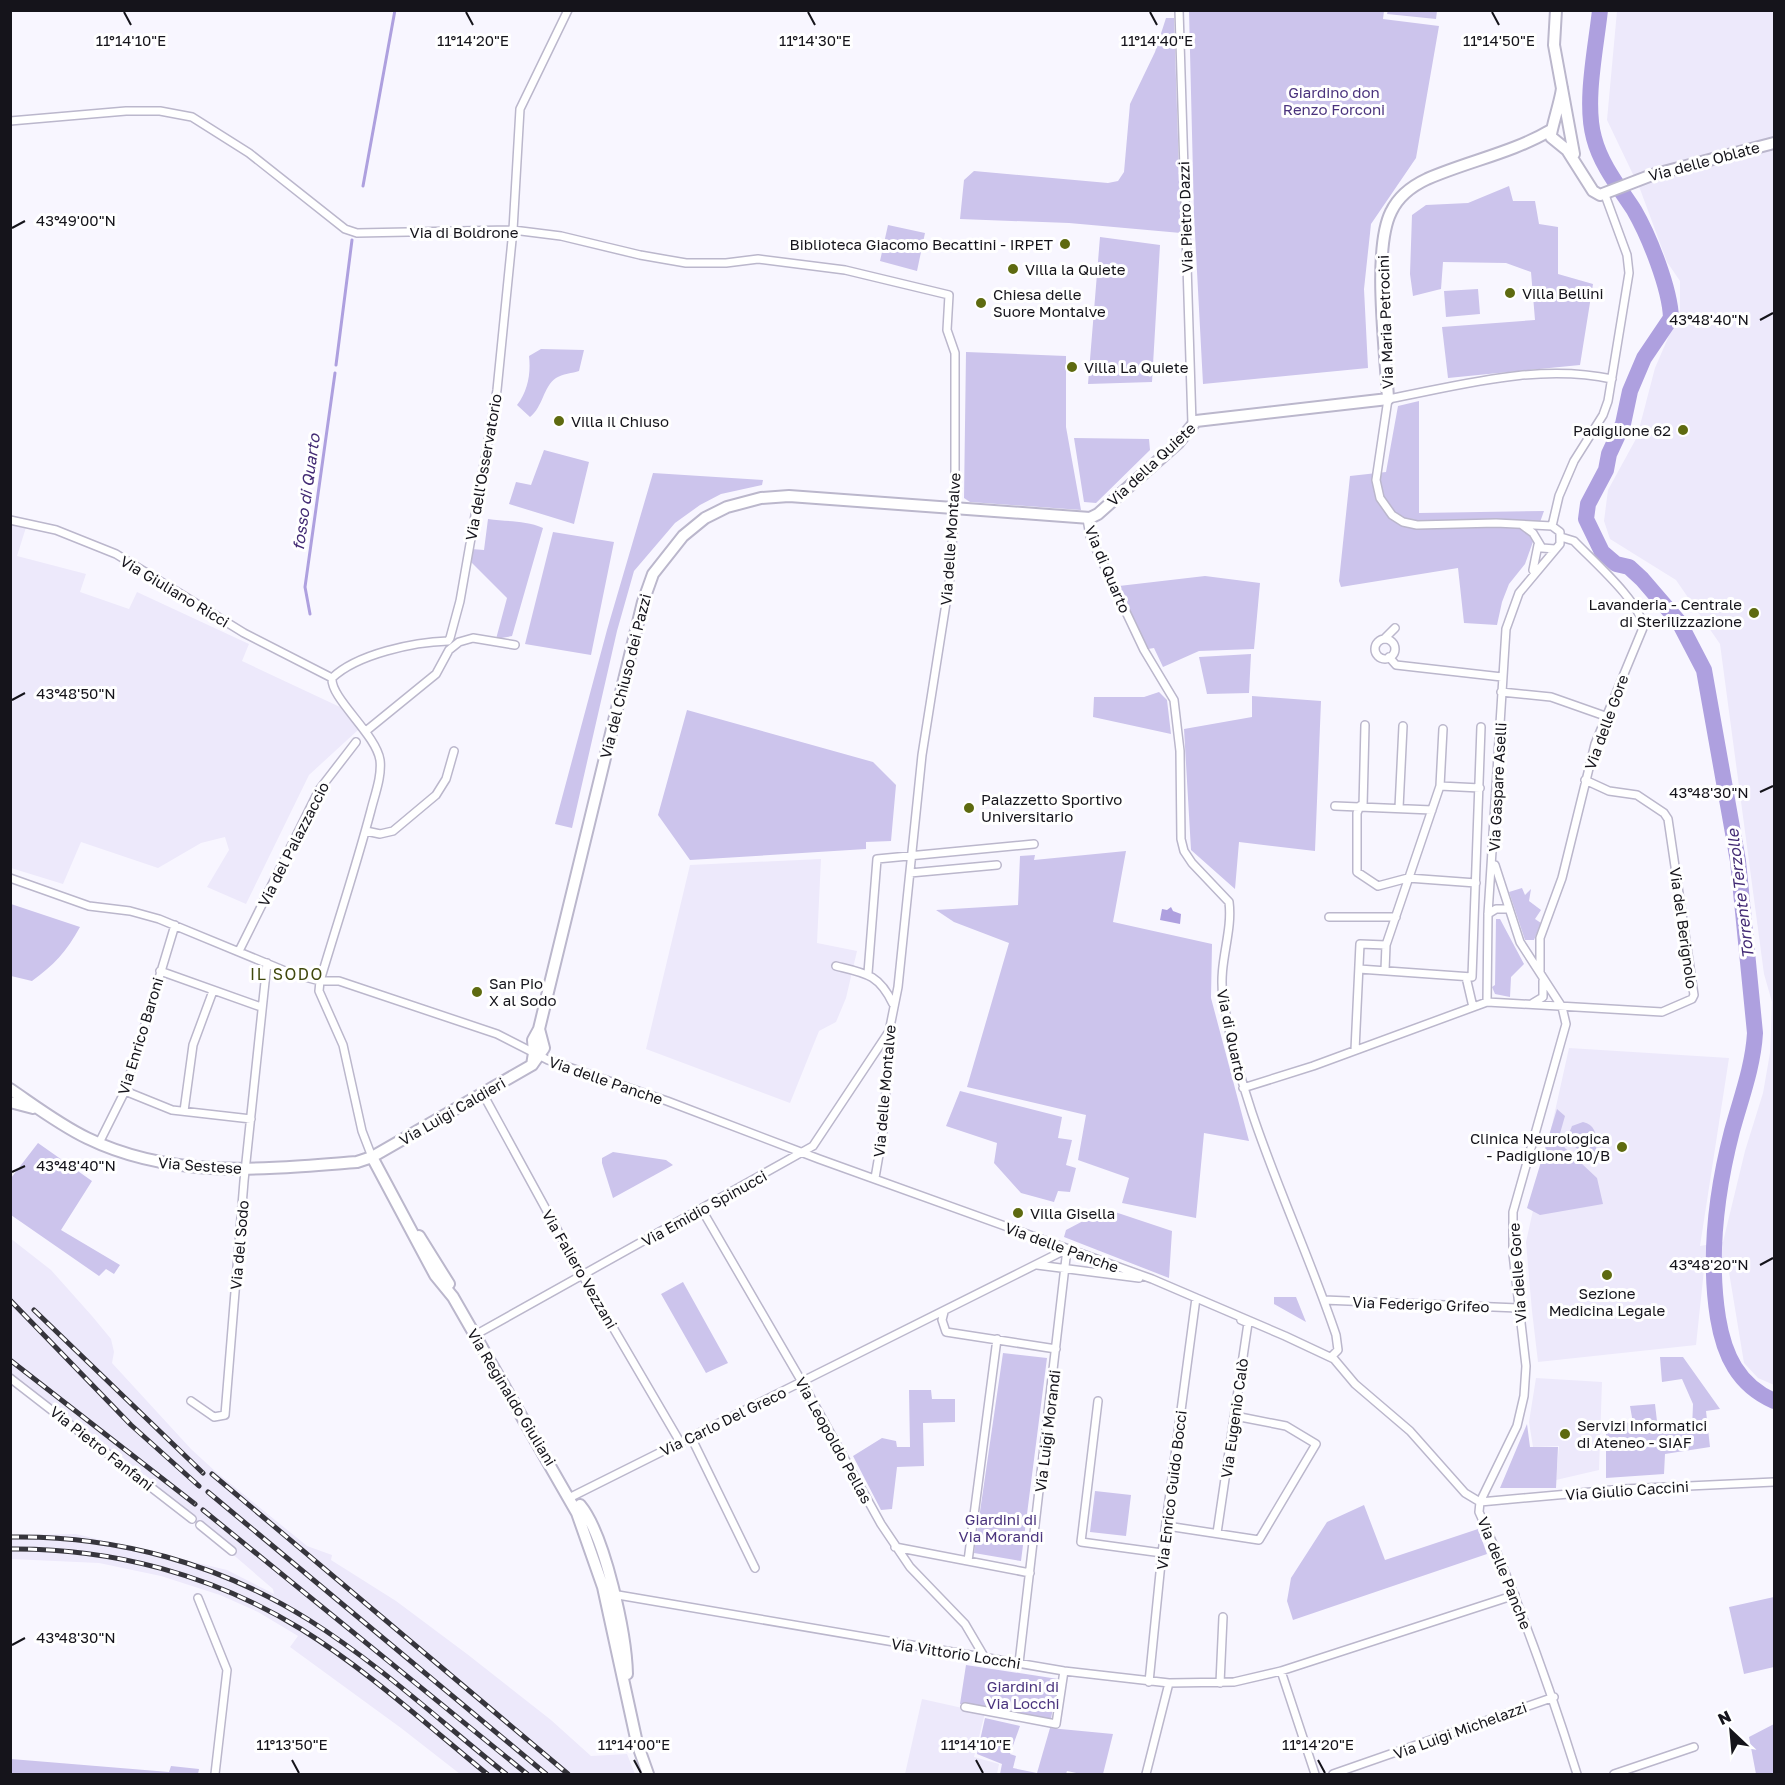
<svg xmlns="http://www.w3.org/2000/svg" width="1785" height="1785" viewBox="0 0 1785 1785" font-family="'Golos Text',sans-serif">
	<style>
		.built { fill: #ede9fb }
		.green { fill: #ccc4ec }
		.water { fill: #aea0df }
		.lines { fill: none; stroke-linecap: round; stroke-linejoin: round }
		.stream { stroke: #aea0df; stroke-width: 3 }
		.river { stroke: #aea0df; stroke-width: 16 }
		.street-casing { stroke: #bbb7cc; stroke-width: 10 }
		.secondary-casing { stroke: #bbb7cc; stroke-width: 14 }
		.street { stroke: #fff; stroke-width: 7 }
		.secondary { stroke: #fff; stroke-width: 10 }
		.rail-casing { stroke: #36353c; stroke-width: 5 }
		.rail { stroke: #fff; stroke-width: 3; stroke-dasharray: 9; stroke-linecap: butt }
		.ticks { fill: none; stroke: #15141b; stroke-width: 2 }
		.poi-dot { fill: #5e6a10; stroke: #fff; stroke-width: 2 }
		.labels { text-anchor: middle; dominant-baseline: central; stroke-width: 6; stroke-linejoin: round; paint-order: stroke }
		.park-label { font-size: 15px; fill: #4a337d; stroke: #fff }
		.street-label { font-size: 15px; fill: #15141b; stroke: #fff }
		.poi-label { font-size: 15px; fill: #15141b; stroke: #fff; text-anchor: start }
		.water-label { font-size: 16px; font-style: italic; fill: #432b74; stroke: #fff }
		.neighbourhood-label { font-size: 16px; letter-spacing: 1.5px; fill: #40480c; stroke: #fff }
		.ticks-label { font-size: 15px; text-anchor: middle; fill: #15141b; stroke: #fff; stroke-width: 6; stroke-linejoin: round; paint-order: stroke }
	</style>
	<rect width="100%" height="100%" fill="#f8f6ff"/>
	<!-- built -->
	<path class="built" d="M1617,11H1774V1385L1758,1378L1744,1363L1728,1266L1704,1270L1696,1345L1538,1362L1532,1311L1526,1242L1569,1048L1729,1058L1700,1246L1723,1242L1745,1151L1763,1093L1770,1053L1772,1002L1764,974L1720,644L1676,580L1610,539L1604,521L1608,490L1637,437L1655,368L1680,310V281L1667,262L1640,189L1607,120Z
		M11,517L28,521L17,556L86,574L80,592L129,609L137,592L249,644L242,661L340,707L358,730L309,775L246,904L207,887L229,850L225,837L201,843L158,868L81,842L63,884L11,868Z
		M821,859L817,943L857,951L846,998L836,1022L819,1031L790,1103L646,1049L690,865Z
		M10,1238L51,1270L92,1316L111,1339L114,1352L112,1363L191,1449L216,1472L307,1546L332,1555L331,1560L396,1601L467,1654L551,1720L591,1756L627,1754L635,1774H460L401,1728L290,1647L298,1636L258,1612L220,1595L161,1576L99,1563L11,1559V1535L76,1534L227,1570L274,1594L273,1589L179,1508L11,1383Z
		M1536,1378L1602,1382L1599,1470L1556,1480L1559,1446L1533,1447L1529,1422Z
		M922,1699L985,1713L974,1757L999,1764L997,1774H905Z"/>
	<!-- green -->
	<path class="green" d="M1388,10H1437V11L1436,19L1387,14Z
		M1189,11H1384L1383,19L1439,26L1416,158L1371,224L1364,289L1368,368L1203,384L1194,215Z
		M1166,18H1174L1181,233L1069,223L960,219L964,180L974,171L1108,183L1118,181L1124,172L1130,104L1155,52Z
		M1509,186L1513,201H1535L1539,224L1558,227V274L1593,284L1580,365L1448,378L1442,327L1535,320L1531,272L1506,263L1443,262L1441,289L1413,296L1410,274L1412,215L1426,205L1468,203Z
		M888,225L925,233L917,271L880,261Z
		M1100,237L1160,245L1152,382L1088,384Z
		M1478,289L1480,314L1446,317L1444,291Z
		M541,349L584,350L579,371C573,373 562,374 556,378C543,387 543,407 530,417L517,405C528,391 531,373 529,356Z
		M966,352L1066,356V427L1081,510L970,502L964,498Z
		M1419,401V513L1544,511L1525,564L1509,584L1502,602L1497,625L1464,623L1458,568L1341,587L1339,581L1350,476L1386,472L1398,406Z
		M1074,438L1149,439L1150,450L1096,503L1084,502Z
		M544,450L589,462L574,524L509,504L516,482L531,485Z
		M653,473L763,480L762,485L721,494L700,505L675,523L634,571L617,631L572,828L555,824L607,630Z
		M488,519C508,522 525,520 543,528L512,636L496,639L507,598L470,561L471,549L484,550Z
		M553,532L614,542L591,655L525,644Z
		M1205,576L1260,583L1254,649L1199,651L1163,667L1154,648L1148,649L1119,586Z
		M1251,654L1249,693L1207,694L1199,657Z
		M1159,692L1167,700L1171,734L1093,717L1094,697H1144Z
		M1252,696L1321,701L1315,851L1239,842L1235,889L1191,850L1184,729L1252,717Z
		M687,710L873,762L896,785L891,841L866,842V849L690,860L658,815Z
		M1126,851L1113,922L1212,944L1211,998L1249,1141L1204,1133L1196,1218L1122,1203L1129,1178L1078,1160L1086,1115L967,1087L1009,943L954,922L936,910L1018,905L1020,856L1035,855L1034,860Z
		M1522,888L1525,895L1531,889L1529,901L1541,910L1535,919L1541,923L1534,940H1525L1509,892Z
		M11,904L80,927C67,951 53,966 32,981L11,976Z
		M1496,919H1500L1524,964L1511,977L1510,997L1495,994L1492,987L1495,985Z
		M960,1091L1062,1117L1058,1138L1072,1140L1066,1165L1076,1168L1070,1192L1058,1191L1054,1202L1021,1193L994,1163L997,1143L946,1126Z
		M1557,1109L1565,1116L1559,1137L1565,1148L1597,1178L1603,1204L1540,1215L1527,1208Z
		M1583,1122C1600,1126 1596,1143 1596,1158C1584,1156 1572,1147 1568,1136L1572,1126Z
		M38,1143L92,1181L61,1230L120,1265L114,1274L106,1269L99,1276L11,1215V1178Z
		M613,1152L666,1160L673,1165L613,1198L602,1163V1158Z
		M1106,1209L1172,1231L1169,1278L1064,1237L1066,1230Z
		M683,1282L728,1363L706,1373L661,1294Z
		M1274,1297H1296L1306,1322L1274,1304Z
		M1003,1353L1047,1358L1021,1561L974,1553Z
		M1660,1357H1683L1720,1409L1706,1411L1710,1447L1665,1454L1664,1474L1606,1478V1421L1633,1423L1630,1406L1655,1404L1658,1430H1692L1693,1404L1682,1379L1662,1382Z
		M909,1390H931L932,1399H955V1422L923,1423L924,1466L897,1467L892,1509L881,1510L853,1456L882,1438L896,1441L897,1447H910Z
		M1527,1424L1530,1447H1558L1556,1488H1500Z
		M1095,1491L1131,1495L1126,1536L1090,1532Z
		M1364,1505L1385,1560L1478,1529L1487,1554L1293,1620L1287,1601L1291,1578L1327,1522Z
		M1774,1597V1667L1744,1674L1729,1607Z
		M966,1665L1058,1679L1051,1719L960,1704Z
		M985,1718L1020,1726L1010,1754L1016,1756L1013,1768L1037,1773L1050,1728L1113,1734L1103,1774H1081L1067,1771L1066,1774H1000L1002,1764L977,1754Z
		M1774,1724V1774H1756L1749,1737Z
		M11,1759L169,1772L171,1766L199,1769L198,1774H11Z"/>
	<!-- water -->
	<path class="water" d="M1171,907L1173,911L1181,914L1180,924L1160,920L1162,909L1167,910Z"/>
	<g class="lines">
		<!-- stream -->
		<path class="stream" d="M363,186L395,10
			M336,365L352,240
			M310,614L305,587L335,373"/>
		<!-- river -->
		<path class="river" d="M1600,10C1596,48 1584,102 1594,138C1601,165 1619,187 1634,210C1649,236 1670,288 1671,318L1644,358L1630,391L1623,424L1609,454L1606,470L1588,504L1586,519L1602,552L1616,564L1629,567L1642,579L1679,622L1704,670L1738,861L1755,1033C1753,1067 1741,1098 1732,1131C1716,1193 1708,1255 1718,1318C1724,1355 1738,1385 1774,1401"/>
		<defs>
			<path id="street" d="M1179,10L1192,424
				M10,121L126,111H160L192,117L249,153L345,229L357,233L513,230L561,236L640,255L686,263H726L758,259L845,270L949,295L947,330L955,353V499L950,578L922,755L898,987L889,1032L884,1126L875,1178
				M1087,519L1090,536L1144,650L1174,700L1180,751L1181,839L1184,851L1192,863L1229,902C1233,933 1218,963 1223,997C1241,1116 1298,1222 1336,1335L1338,1350L1331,1357
				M10,520L56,530L116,554L244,633L332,678
				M1522,525L1533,533L1542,548L1555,549
				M1552,526L1559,496L1574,461L1603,415L1608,401L1629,273L1627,255L1605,195
				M1533,570L1538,545
				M1384,639L1395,628
				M1375 649a10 10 0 1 1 20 0a10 10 0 1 1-20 0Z
				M1389,657L1396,665L1502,677
				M332,678C330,698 376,734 380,760C382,776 375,794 371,810C356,867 337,924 320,981H339L497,1034L548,1060L667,1101L819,1159L1152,1279L1285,1336L1334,1359L1355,1384L1410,1431L1465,1493L1480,1502
				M332,678C357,654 414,642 448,641L450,638L460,601L497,390L513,230L520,109L568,10
				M1501,692L1551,697L1605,716
				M366,731L436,674L449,650L459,642L473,638L515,645
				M1440,786L1480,788
				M1335,806L1432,810
				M1360,806L1357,813V872L1378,886L1408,878L1476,883
				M1363,807L1365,725
				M1399,808L1403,726
				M366,831L380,834L393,831L436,795L446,779L454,751
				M1495,865L1520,942L1562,1007L1566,1024L1513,1212V1254L1526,1366L1524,1396L1517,1426L1480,1502L1479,1512C1518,1598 1549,1685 1577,1774
				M910,873L997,865
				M10,878L89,906L130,911L159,919L290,973L320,981L319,991L343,1045L362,1131L372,1157
				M1488,914L1496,909H1508
				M1329,917H1396
				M239,951L319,790L356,742
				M836,966C865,973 879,974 893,1004
				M1359,969L1472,977L1481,727
				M1385,970L1386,945
				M160,971L261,1007
				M1540,972V938L1562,878L1595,744L1643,628C1643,604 1591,559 1574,541L1561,537
				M868,973L877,859L1034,844
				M1466,977L1473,1007
				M1487,1002L1488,914L1506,629L1519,593L1560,544V532L1552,526L1496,523L1417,525L1403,522L1392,515L1380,498L1376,480L1388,399C1462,385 1538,363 1612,379
				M1533,1003L1543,997V981
				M1355,1050L1360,944L1386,945L1440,786L1443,729
				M1243,1088L1313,1066L1487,1002L1662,1012L1692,999L1694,995L1668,819L1664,813L1637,795L1609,791L1585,780
				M125,1091L172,1110L251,1119
				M483,1094L577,1266L680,1442
				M184,1111L193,1045L213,991
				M99,1143L125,1091L175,925
				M702,1210L802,1382L881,1524L910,1567L965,1624L985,1658
				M1037,1265L1139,1278
				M1324,1300L1518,1308
				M944,1312L942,1320L946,1332L1056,1349
				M475,1335L813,1146L888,1033
				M10,1378L192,1519
				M191,1401L214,1417L225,1415L244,1181L267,963
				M1098,1401L1081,1542L1162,1553
				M691,1437L755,1568
				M571,1497L1067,1249
				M1480,1502L1624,1489L1774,1482
				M200,1525L232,1551
				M1167,1526L1259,1540L1316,1444L1286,1426L1235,1416
				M1217,1533L1248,1323L1241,1320
				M895,1547L1030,1573
				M968,1561L997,1339
				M612,1594L1064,1671L1169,1683L1234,1682L1281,1671L1515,1595
				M198,1598L227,1670L215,1774
				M1019,1663L1067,1249
				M1281,1671L1315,1774
				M1149,1682L1162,1553L1196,1298
				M1220,1683L1223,1617
				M965,1707L1056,1724L1064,1671
				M1146,1774L1169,1683
				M1333,1774L1554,1697
				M1614,1774L1694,1747"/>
			<path id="secondary" d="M1556,10L1554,45L1574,154
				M1562,88C1561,100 1550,132 1551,137L1567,150L1593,191L1600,195L1652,175L1774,143
				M532,1065L534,1053L533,1040L539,1029L546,1000L643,602L653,574L683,536L705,518L727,507L761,498L789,496L1090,518L1098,514L1178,443L1196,421L1388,399C1386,354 1372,250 1391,212C1398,197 1412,186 1427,179C1468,161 1512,153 1551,130
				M10,1089C35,1106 60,1125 87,1138C173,1180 266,1169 357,1162L372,1157L532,1065L544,1048L539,1029
				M10,1102L33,1108
				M372,1157L435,1275L453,1297L577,1513L603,1587L637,1743L648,1774
				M419,1236L449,1284
				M580,1505C605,1535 626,1634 627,1674"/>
		</defs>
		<!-- street casing -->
		<use href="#street" class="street-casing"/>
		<!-- secondary casing -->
		<use href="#secondary" class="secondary-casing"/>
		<!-- street -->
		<use href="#street" class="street"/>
		<!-- secondary -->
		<use href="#secondary" class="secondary"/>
		<defs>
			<path id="rail" d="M10,1300L131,1425L199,1486
				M34,1310L203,1473
				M10,1360L195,1504
				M212,1474L568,1774
				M208,1492L546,1774
				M203,1510L527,1774
				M10,1537C116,1535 220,1564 309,1620C379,1664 441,1722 506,1774
				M10,1549C113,1548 213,1575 301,1629C367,1670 427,1725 487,1774"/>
		</defs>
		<!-- rail casing -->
		<use href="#rail" class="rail-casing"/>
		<!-- rail -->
		<use href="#rail" class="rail"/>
	</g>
	<!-- ticks -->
	<path class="ticks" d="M124,12L131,25M466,12L473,25M808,12L815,25M1150,12L1157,25M1492,12L1499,25M12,228L25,221M1760,320L1773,313M12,700L25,693M1760,792L1773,786M12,1172L25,1166M1760,1265L1773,1258M12,1645L25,1638M292,1760L299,1773M634,1760L641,1773M976,1760L983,1773M1318,1760L1325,1773"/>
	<!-- markers -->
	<g class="poi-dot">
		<circle cx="1065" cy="244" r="6"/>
		<circle cx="1013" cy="269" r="6"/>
		<circle cx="1510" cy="293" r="6"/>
		<circle cx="981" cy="303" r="6"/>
		<circle cx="1072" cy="367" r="6"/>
		<circle cx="559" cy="421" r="6"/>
		<circle cx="1683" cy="430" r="6"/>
		<circle cx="1754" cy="613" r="6"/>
		<circle cx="969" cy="808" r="6"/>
		<circle cx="477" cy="992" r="6"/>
		<circle cx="1622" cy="1147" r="6"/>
		<circle cx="1018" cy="1213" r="6"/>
		<circle cx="1607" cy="1275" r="6"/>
		<circle cx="1565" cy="1434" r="6"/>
	</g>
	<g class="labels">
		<!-- park labels -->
		<g class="park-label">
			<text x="1334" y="92">Giardino don<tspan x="1334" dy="17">Renzo Forconi</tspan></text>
			<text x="1001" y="1519">Giardini di<tspan x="1001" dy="17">Via Morandi</tspan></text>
			<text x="1023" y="1686">Giardini di<tspan x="1023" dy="17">Via Locchi</tspan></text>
		</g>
		<!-- street labels -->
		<g class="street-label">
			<text transform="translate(1704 161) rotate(-15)">Via delle Oblate</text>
			<text transform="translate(1185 217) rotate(-92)">Via Pietro Dazzi</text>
			<text x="464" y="232">Via di Boldrone</text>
			<text transform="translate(1385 322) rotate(-92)">Via Maria Petrocini</text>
			<text transform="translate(1151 464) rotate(-43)">Via della Quiete</text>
			<text transform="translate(483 467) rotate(-80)">Via dell'Osservatorio</text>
			<text transform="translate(950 539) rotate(-86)">Via delle Montalve</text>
			<text transform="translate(1108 569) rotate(67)">Via di Quarto</text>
			<text transform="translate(175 591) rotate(31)">Via Giuliano Ricci</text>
			<text transform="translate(625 676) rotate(-76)">Via del Chiuso dei Pazzi</text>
			<text transform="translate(1606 722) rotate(-70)">Via delle Gore</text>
			<text transform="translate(1497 787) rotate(-87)">Via Gaspare Aselli</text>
			<text transform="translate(293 844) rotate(-63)">Via del Palazzaccio</text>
			<text transform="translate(1684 928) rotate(82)">Via del Berignolo</text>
			<text transform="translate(1232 1035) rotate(78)">Via di Quarto</text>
			<text transform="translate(140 1036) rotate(-73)">Via Enrico Baroni</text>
			<text transform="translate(606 1080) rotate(19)">Via delle Panche</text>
			<text transform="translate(884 1091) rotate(-85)">Via delle Montalve</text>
			<text transform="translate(452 1111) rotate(-30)">Via Luigi Caldieri</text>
			<text transform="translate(200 1165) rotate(4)">Via Sestese</text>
			<text transform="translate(704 1208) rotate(-29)">Via Emidio Spinucci</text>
			<text transform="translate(239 1245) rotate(-85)">Via del Sodo</text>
			<text transform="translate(1062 1247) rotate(20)">Via delle Panche</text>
			<text transform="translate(580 1269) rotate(60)">Via Faliero Vezzani</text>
			<text transform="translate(1517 1273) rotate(-94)">Via delle Gore</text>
			<text transform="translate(1421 1304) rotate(2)">Via Federigo Grifeo</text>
			<text transform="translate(512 1397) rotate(59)">Via Reginaldo Giuliani</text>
			<text transform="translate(1234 1418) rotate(-82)">Via Eugenio Calò</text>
			<text transform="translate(723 1421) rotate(-26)">Via Carlo Del Greco</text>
			<text transform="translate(1047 1431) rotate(-83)">Via Luigi Morandi</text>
			<text transform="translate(834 1440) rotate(61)">Via Leopoldo Pellas</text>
			<text transform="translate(102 1448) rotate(38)">Via Pietro Fanfani</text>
			<text transform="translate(1171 1490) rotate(-83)">Via Enrico Guido Bocci</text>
			<text transform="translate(1627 1490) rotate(-4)">Via Giulio Caccini</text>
			<text transform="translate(1505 1573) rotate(68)">Via delle Panche</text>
			<text transform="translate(956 1653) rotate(9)">Via Vittorio Locchi</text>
			<text transform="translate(1460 1730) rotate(-20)">Via Luigi Michelazzi</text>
		</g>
		<!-- poi labels -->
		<g class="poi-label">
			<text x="1053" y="244" text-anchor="end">Biblioteca Giacomo Becattini - IRPET</text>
			<text x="1025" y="269">Villa la Quiete</text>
			<text x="1522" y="293">Villa Bellini</text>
			<text x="993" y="294">Chiesa delle<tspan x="993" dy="17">Suore Montalve</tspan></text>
			<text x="1084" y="367">Villa La Quiete</text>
			<text x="571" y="421">Villa il Chiuso</text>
			<text x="1671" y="430" text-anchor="end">Padiglione 62</text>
			<text x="1742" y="604" text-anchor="end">Lavanderia - Centrale<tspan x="1742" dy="17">di Sterilizzazione</tspan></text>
			<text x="981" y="799">Palazzetto Sportivo<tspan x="981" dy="17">Universitario</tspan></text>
			<text x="489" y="983">San Pio<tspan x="489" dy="17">X al Sodo</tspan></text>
			<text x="1610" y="1138" text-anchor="end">Clinica Neurologica<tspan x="1610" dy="17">- Padiglione 10/B</tspan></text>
			<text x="1030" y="1213">Villa Gisella</text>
			<text x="1607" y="1293" text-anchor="middle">Sezione<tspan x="1607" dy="17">Medicina Legale</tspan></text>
			<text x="1577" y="1425">Servizi Informatici<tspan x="1577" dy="17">di Ateneo - SIAF</tspan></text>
		</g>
		<!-- water labels -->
		<g class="water-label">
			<text transform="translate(306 492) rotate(-82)">fosso di Quarto</text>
			<text transform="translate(1740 894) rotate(-97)">Torrente Terzolle</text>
		</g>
		<!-- neighbourhood labels -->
		<g class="neighbourhood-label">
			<text x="287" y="974">IL SODO</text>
		</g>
	</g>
	<g class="ticks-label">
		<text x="131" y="46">11°14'10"E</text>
		<text x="1157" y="46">11°14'40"E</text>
		<text x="1499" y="46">11°14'50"E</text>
		<text x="473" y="46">11°14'20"E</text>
		<text x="815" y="46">11°14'30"E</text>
		<text x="76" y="226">43°49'00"N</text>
		<text x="1709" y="325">43°48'40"N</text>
		<text x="76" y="699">43°48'50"N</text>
		<text x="1709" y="798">43°48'30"N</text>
		<text x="76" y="1171">43°48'40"N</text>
		<text x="1709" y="1270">43°48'20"N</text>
		<text x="76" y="1643">43°48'30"N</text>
		<text x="292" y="1750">11°13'50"E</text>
		<text x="634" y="1750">11°14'00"E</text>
		<text x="976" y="1750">11°14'10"E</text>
		<text x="1318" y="1750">11°14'20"E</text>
	</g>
	<!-- border -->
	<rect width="1785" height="1785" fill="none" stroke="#15141b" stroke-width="24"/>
	<!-- north arrow -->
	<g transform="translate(1731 1731) rotate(334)" stroke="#ffffff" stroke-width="4.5" paint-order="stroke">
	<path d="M0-4.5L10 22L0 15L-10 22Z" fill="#15141b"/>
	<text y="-9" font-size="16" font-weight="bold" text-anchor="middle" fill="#15141b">N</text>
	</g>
</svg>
